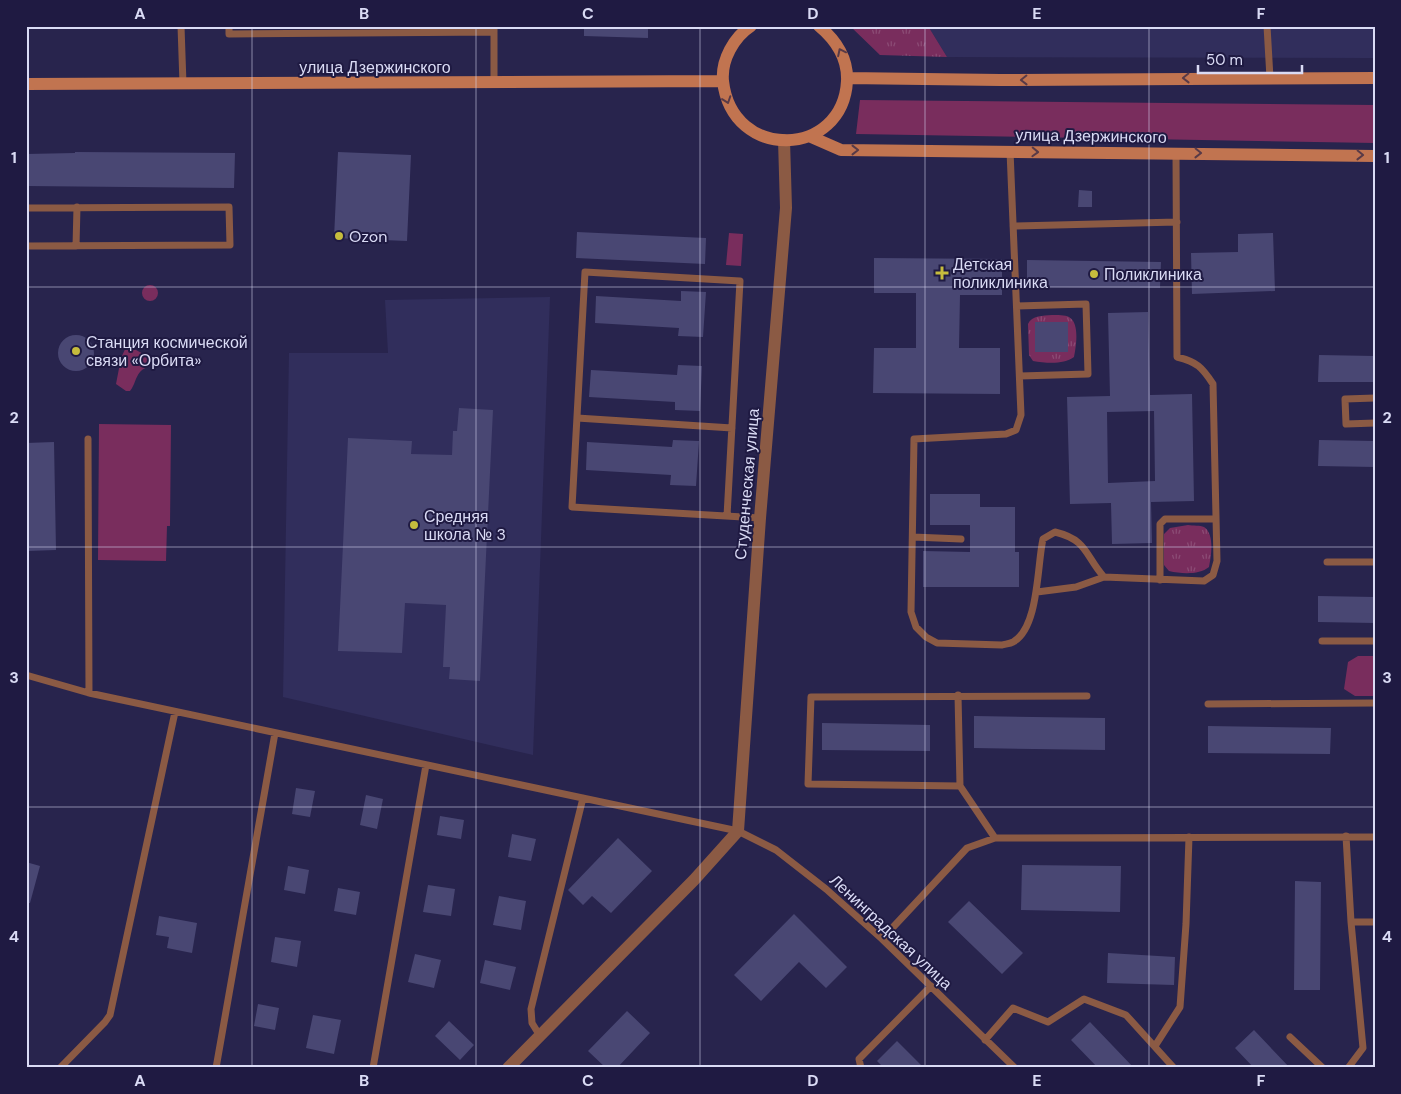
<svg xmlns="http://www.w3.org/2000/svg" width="1401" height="1094" viewBox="0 0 1401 1094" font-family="'DM Sans',sans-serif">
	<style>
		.built { fill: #312e5c }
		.grass { fill: url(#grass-tufts) }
		.green { fill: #792d5d }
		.building { fill: #494773; fill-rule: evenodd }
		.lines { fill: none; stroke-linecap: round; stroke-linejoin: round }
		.lane { stroke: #8b5a44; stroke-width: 7 }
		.street { stroke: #8b5a44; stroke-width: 12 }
		.secondary { stroke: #c17450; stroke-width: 12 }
		.oneway { stroke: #583a47 }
		.grid { fill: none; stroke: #dadbf5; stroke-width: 1; stroke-opacity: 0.55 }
		.poi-dot { fill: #c6bc3d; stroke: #1f1a42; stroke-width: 2 }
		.labels { text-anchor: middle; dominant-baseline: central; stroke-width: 4; stroke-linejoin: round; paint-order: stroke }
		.street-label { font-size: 16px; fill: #dadbf5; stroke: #1f1a42 }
		.poi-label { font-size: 16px; fill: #dadbf5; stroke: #1f1a42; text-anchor: start }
		.neatline { fill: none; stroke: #dadbf5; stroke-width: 2 }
		.grid-label { font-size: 16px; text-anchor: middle; font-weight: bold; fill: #dadbf5 }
	</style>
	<defs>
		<pattern id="grass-tufts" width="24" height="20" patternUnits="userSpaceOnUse" patternTransform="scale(1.25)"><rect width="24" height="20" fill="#792d5d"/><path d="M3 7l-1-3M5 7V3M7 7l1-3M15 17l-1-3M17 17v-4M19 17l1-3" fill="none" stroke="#8b4b75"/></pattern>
	</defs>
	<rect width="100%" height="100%" fill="#28244d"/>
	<!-- built -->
	<path class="built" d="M928,26H1375V58L947,57Z
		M550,297L533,755L283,697L289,353H388L385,300Z"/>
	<!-- grass -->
	<path class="grass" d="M850,26H928L947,57L880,55Z
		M1052,315C1057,315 1065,315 1069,317C1080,323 1076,347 1074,357C1063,365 1046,363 1033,361L1029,355L1028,324C1032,315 1043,316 1052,315Z
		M1188,525C1193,526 1200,525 1204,527C1215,534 1211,557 1209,567C1199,575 1182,574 1169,571L1164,565V534L1170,528Z"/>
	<!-- green -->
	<path class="green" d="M860,100L1375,105V143L856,134Z
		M729,233L743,234L741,266L726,265Z
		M142 293a8 8 0 1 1 16 0a8 8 0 1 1-16 0Z
		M127,345L147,356L153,364C149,367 143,368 140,372C135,378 135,385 130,391H126L116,384L121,358Z
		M99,424L171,425L170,526H167L166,561L98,560Z
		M1358,656H1375V696H1355L1344,689L1348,662Z"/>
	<!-- building -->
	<path class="building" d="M584,26H648V38L584,36Z
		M75,152L235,153L234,188L26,186V154L75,153Z
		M338,152L411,155L407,241L334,238Z
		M1079,190L1092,191V207H1078Z
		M577,232L706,238L705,264L576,258Z
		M1273,233L1275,291L1192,294L1191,253L1238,252V234Z
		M874,258L1002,259V295H960L959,348H1000V394L873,393L874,348H916V293H874Z
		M1027,260L1161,262L1160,288L1027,287Z
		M681,291L706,292L703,337L678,336L679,328L595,323L596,296L681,301Z
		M1148,312L1150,395L1192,394L1194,501L1151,502L1152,543L1112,544L1111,503L1070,504L1067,397L1110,396L1108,313ZM1154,411L1155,481L1108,483L1107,412Z
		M1035,322H1068V352H1035Z
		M58 353a18 18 0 1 1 36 0a18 18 0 1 1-36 0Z
		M1319,355L1375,356V382H1318Z
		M678,365L702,366L700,411L675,410V402L589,397L591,370L677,375Z
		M459,408L493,410L480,681L449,679L450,667H443L446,605L405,603L402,653L338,651L348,438L412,441L411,454L452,455L453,431H457Z
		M673,440L699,441L696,486L670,485L671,475L586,470L587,442L672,447Z
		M1319,440L1375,441V467L1318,466Z
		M54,442L56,550L26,551V443Z
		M930,494H980V507H1015V552H1019V587H923V551L970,552V525H930Z
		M1318,596L1375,597V623L1318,622Z
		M974,716L1105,718V750L974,748Z
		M822,723L930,725V751L822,750Z
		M1208,726L1331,728L1330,754L1208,753Z
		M296,788L315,791L310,817L292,814Z
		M366,795L383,799L377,829L360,825Z
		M440,816L464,820L461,839L437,835Z
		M512,834L536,839L531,861L508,857Z
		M618,838L652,871L611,913L592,896L583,905L568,890Z
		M26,862L40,866L30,903H26Z
		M1022,865L1121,866L1120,912L1021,910Z
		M288,866L309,870L305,894L284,890Z
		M1295,881L1321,882L1320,990H1294Z
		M428,885L455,889L451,916L423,912Z
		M338,888L360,892L356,915L334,911Z
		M499,896L526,901L521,930L493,925Z
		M969,901L1023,953L1002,974L948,922Z
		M794,914L847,967L826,988L799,962L761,1001L734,975Z
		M159,916L197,923L192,953L167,948L169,937L156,935Z
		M275,937L301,941L297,967L271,962Z
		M1108,953L1175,957L1174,985L1107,983Z
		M415,954L441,960L434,988L408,982Z
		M485,960L516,967L510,990L480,983Z
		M258,1004L279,1008L275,1030L254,1026Z
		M627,1011L650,1033L617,1068H606L588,1051Z
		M313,1015L341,1020L334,1054L306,1048Z
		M449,1021L474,1045L460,1060L435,1036Z
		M1090,1022L1134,1068H1098L1071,1040Z
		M1254,1030L1290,1068H1254L1235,1048Z
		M897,1041L924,1068H884L877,1061Z"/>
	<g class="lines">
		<!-- lane -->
		<path class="lane" d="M181,26L183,84
			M229,26V34L494,32
			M494,26V83
			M1267,26L1270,78
			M1010,151L1021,415L1016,430L1006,434L914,439L911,612L916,627L926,637L937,643L1002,645C1005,644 1010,644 1013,642C1039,628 1037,565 1043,539L1055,532C1088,540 1085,556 1104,577L1204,581L1213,575L1217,561L1213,384C1202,367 1197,362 1177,357L1176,153
			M26,208L229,207L230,245L26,246
			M1013,226L1177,222
			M76,246L77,207
			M1017,306L1086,304L1088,374L1020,376
			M1375,398L1345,399L1346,424L1375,423
			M577,418L732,428
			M88,439L89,693
			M727,516L740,281L585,272L572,507L760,518
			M913,537L961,539
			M1327,562H1375
			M1160,580V524L1165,519H1216
			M1037,592L1076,587L1104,577
			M1322,641H1375
			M26,675L89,693L738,831L776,850L826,889L882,939L1015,1068
			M958,695L960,786
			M1208,704L1375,703
			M1346,836L1351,922L1363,1048L1348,1068
			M995,838L960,786L808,784L811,697L1087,696
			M1351,922H1375
			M882,939L967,848L995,838L1375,837
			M540,1036L532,1023L531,1009L583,798
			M1290,1037L1323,1068
			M985,1040L1013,1008L1048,1022L1084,999L1126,1015L1174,1068
			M1155,1046L1180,1007L1186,924L1189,837
			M60,1068L105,1022L110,1015L175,712
			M216,1068L275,733
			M373,1068L426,765
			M861,1068L859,1059L931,986"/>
		<!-- street -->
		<path class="street" d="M508,1068L694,880L738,831L760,518L786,208L784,140"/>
		<!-- secondary -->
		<path class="secondary" d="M751,26C734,37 721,60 723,81C732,162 843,158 847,81C848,58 837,41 819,26
			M847,78L1000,80L1375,78
			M26,84L723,81
			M809,136L841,150L1375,156"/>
	</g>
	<!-- one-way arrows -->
	<defs><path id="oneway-chevron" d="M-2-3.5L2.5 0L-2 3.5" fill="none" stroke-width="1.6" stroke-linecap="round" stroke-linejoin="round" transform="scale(1.25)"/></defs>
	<g class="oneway">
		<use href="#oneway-chevron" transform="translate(841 52) rotate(-116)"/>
		<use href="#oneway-chevron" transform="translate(1186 78) rotate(179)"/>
		<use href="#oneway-chevron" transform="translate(1024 80) rotate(179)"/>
		<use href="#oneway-chevron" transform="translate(727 100) rotate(71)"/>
		<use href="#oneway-chevron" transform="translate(855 150)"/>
		<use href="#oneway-chevron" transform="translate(1035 152) rotate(2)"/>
		<use href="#oneway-chevron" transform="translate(1198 153) rotate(1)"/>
		<use href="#oneway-chevron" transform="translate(1360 155) rotate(1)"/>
	</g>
	<!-- grid -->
	<path class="grid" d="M252,26V1068M476,26V1068M700,26V1068M925,26V1068M1149,26V1068M26,287H1375M26,547H1375M26,807H1375"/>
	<!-- markers -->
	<g class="poi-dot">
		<circle cx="339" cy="236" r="5"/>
		<path d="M939.5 265.5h5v5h5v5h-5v5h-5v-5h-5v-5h5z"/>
		<circle cx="1094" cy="274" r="5"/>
		<circle cx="76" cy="351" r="5"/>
		<circle cx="414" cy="525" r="5"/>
	</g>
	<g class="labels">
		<!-- street labels -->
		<g class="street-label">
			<text x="375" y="67">улица Дзержинского</text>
			<text transform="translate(1091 136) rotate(1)">улица Дзержинского</text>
			<text transform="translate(747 484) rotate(-85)">Студенческая улица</text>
			<text transform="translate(891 932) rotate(43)">Ленинградская улица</text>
		</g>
		<!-- poi labels -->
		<g class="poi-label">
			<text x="349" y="236">Ozon</text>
			<text x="953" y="264">Детская<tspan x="953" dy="18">поликлиника</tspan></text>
			<text x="1104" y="274">Поликлиника</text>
			<text x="86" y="342">Станция космической<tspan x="86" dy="18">связи «Орбита»</tspan></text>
			<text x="424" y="516">Средняя<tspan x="424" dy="18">школа № 3</tspan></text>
		</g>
	</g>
	<!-- border -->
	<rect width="1401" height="1094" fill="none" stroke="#1f1a42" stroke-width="55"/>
	<!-- scale -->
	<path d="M1198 65v8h104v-8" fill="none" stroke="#dadbf5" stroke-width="2.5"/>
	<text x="1206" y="65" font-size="15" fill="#dadbf5" stroke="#1f1a42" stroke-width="4" paint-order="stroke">50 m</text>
	<rect x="28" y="28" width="1346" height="1038" class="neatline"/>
	<g class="grid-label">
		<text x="140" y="19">A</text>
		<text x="364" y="19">B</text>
		<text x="588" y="19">C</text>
		<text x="813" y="19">D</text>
		<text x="1037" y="19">E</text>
		<text x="1261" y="19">F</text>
		<text x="14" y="163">1</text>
		<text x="1387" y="163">1</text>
		<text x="14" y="423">2</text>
		<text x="1387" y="423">2</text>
		<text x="14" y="683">3</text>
		<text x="1387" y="683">3</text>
		<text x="14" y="942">4</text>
		<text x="1387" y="942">4</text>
		<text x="140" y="1086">A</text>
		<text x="364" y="1086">B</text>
		<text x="588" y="1086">C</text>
		<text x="813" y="1086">D</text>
		<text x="1037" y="1086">E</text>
		<text x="1261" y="1086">F</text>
	</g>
</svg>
